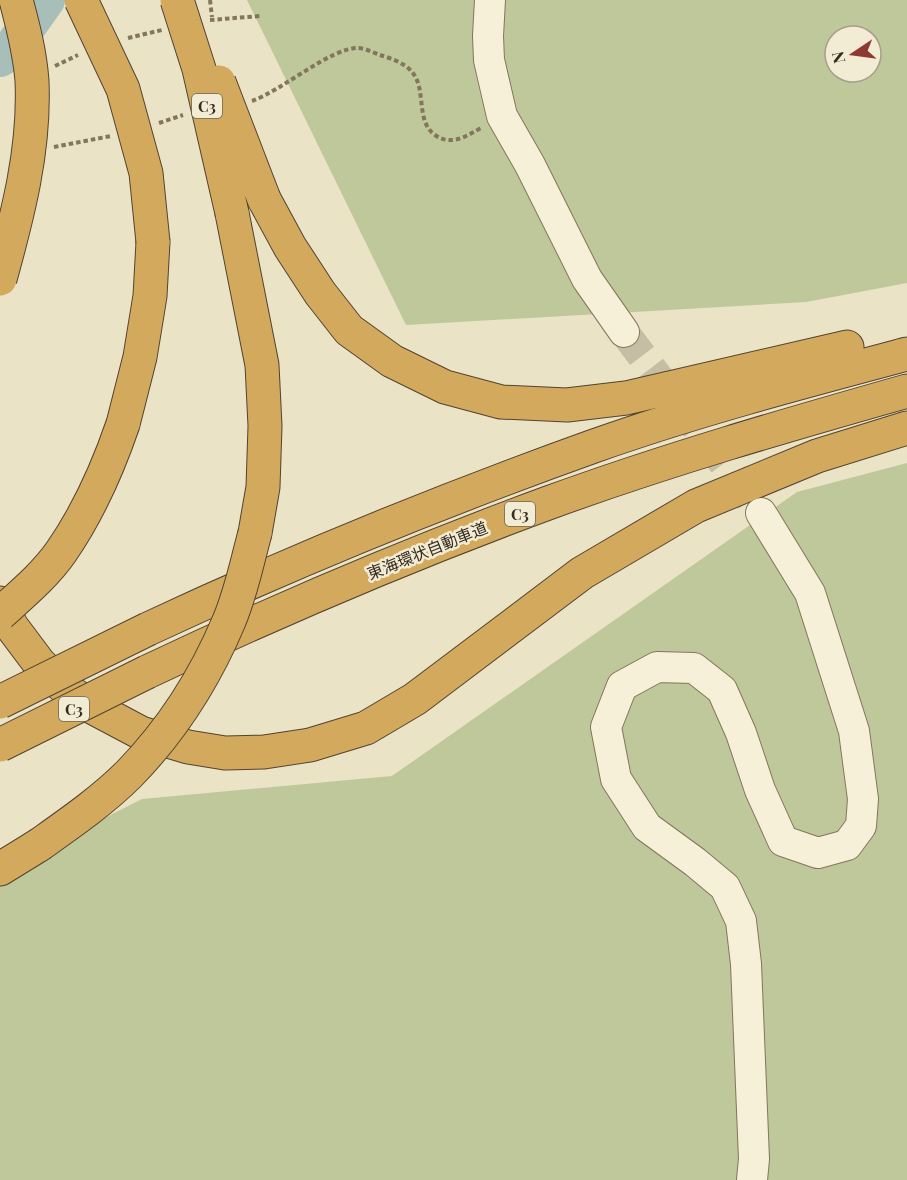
<svg xmlns="http://www.w3.org/2000/svg" width="907" height="1180" viewBox="0 0 907 1180" font-family="'Playfair Display','Noto Sans JP',serif">
	<style>
		.green { fill: #bec89a; fill-rule: evenodd }
		.lines { fill: none; stroke-linecap: round; stroke-linejoin: round }
		.river { stroke: #a7beb9; stroke-width: 38 }
		.tertiary-tunnel { stroke: #c6bea4; stroke-width: 30; stroke-dasharray: 30 15; stroke-linecap: butt }
		.tertiary-casing { stroke: #84755d; stroke-width: 32 }
		.motorway-casing { stroke: #524331; stroke-width: 35 }
		.path { stroke: #84755d; stroke-width: 4; stroke-dasharray: 4.5 3; stroke-linecap: butt }
		.tertiary { stroke: #f6f0d8; stroke-width: 30 }
		.motorway { stroke: #d3a95d; stroke-width: 33 }
		.motorway-bridge-casing { stroke: #524331; stroke-width: 35; stroke-linecap: butt }
		.motorway-bridge { stroke: #d3a95d; stroke-width: 33 }
		.labels { text-anchor: middle; dominant-baseline: central; stroke-width: 5; stroke-linejoin: round; paint-order: stroke }
		.shield { fill: #f3ecd4; stroke: #6e6655; stroke-width: 1.5 }
		.shield-label { font-size: 15px; font-weight: bold; fill: #352c1f }
		.street-label { font-size: 16px; fill: #352c1f; stroke: #f3ecd4 }
	</style>
	<rect width="100%" height="100%" fill="#eae3c5"/>
	<!-- green -->
	<path class="green" d="M247,0H907V283L806,302L406,325ZM835,36H871V72H835Z
		M907,463V1180H0V871L142,799L392,776L797,492Z"/>
	<g class="lines">
		<!-- river -->
		<path class="river" d="M0,58L9,52L46,0"/>
		<!-- tertiary-tunnel -->
		<path class="tertiary-tunnel" d="M624,332L761,513"/>
		<defs>
			<path id="tertiary" d="M490,0L488,36L489,60L502,116L530,165L587,279L624,332
				M752,1180L754,1159L746,964L741,921L725,887L695,862L647,827L616,779L606,727L622,686L657,667L694,668L722,690L741,733L760,790L783,841L818,853L847,845L861,826L863,799L854,731L810,593L761,513"/>
			<path id="motorway" d="M264,199L290,247L320,293L349,330L392,361L445,387L501,402L567,405L626,398L847,347
				M232,213L262,365L265,426L263,487L255,533
				M123,424L140,357L150,296L153,242
				M0,603L12,627L39,663L67,690L92,707L141,733L188,747L225,753L264,752L310,745L366,728L415,699L582,573L696,506L817,456L907,428
				M148,629C294,561 443,500 594,446C696,410 802,382 907,354
				M147,672C278,610 412,553 548,503C666,460 787,425 907,391
				M0,869L39,845"/>
		</defs>
		<!-- tertiary casing -->
		<use href="#tertiary" class="tertiary-casing"/>
		<!-- motorway casing -->
		<use href="#motorway" class="motorway-casing"/>
		<!-- path -->
		<path class="path" d="M210,0L212,17
			M210,20L260,16
			M128,38L162,30
			M55,66L78,55
			M252,101C283,90 330,48 358,48C365,48 374,53 380,55C390,58 405,63 412,72C427,89 415,121 435,135C451,146 465,137 481,128
			M159,123L183,115
			M54,147L111,136"/>
		<!-- tertiary -->
		<use href="#tertiary" class="tertiary"/>
		<!-- motorway -->
		<use href="#motorway" class="motorway"/>
		<defs>
			<path id="motorway-bridge" d="M81,0L123,89L146,173L153,242
				M177,0L199,69L232,213
				M219,82L264,199
				M0,279C18,214 35,149 32,81C30,53 23,26 16,0
				M0,614C21,595 45,575 61,552C88,513 108,468 123,424
				M0,702L148,629
				M0,745L147,672
				M39,845C70,823 102,801 129,774C172,730 205,678 229,621C241,593 247,562 255,533"/>
		</defs>
		<!-- motorway-bridge casing -->
		<use href="#motorway-bridge" class="motorway-bridge-casing"/>
		<!-- motorway-bridge -->
		<use href="#motorway-bridge" class="motorway-bridge"/>
	</g>
	<g class="labels">
		<!-- shield labels -->
		<g class="shield">
			<rect x="192" y="94" width="30" height="24" rx="4.5"/>
			<rect x="505" y="502" width="30" height="24" rx="4.5"/>
			<rect x="59" y="697" width="30" height="24" rx="4.5"/>
		</g>
		<g class="shield-label">
			<text x="207" y="106">C3</text>
			<text x="520" y="514">C3</text>
			<text x="74" y="709">C3</text>
		</g>
		<!-- street labels -->
		<g class="street-label">
			<text transform="translate(427 550) rotate(-22)">東海環状自動車道</text>
		</g>
	</g>
	<!-- north arrow -->
	<g transform="translate(853 54) rotate(257)"><circle r="28" fill="#f3ecd4" stroke="#a79f8c" stroke-width="1.5"/>
	<path d="M0-4.5L10 22L0 15L-10 22Z" fill="#8e3932"/>
	<text y="-9" font-size="16" font-weight="bold" text-anchor="middle" fill="#352c1f">N</text>
	</g>
</svg>
